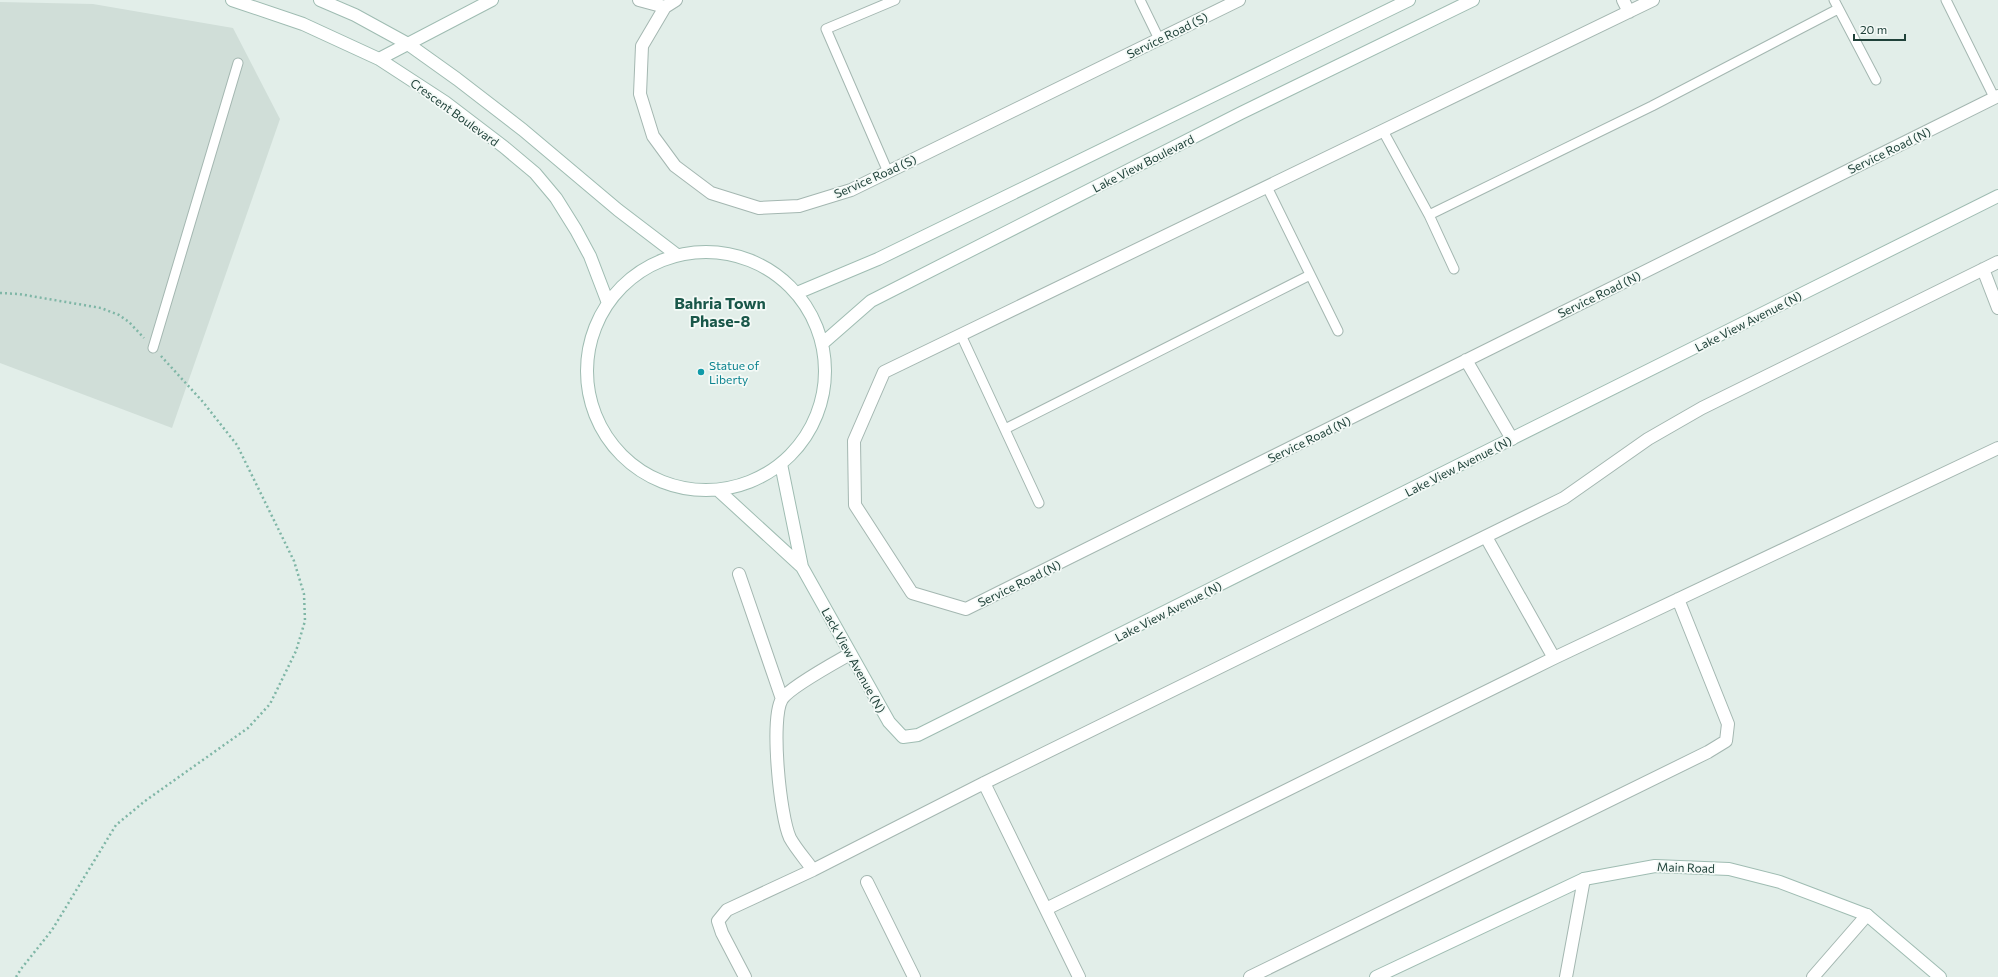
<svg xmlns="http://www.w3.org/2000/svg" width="1998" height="977" viewBox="0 0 1998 977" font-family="Commissioner,sans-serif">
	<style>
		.built { fill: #d0ded8 }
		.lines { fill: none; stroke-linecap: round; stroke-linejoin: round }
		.lane-casing { stroke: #a4b7b1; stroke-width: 11 }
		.street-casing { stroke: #a4b7b1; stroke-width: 14 }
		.secondary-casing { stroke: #9fbcb2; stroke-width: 14 }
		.path { stroke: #7fb6a6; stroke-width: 2.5; stroke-dasharray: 2 3; stroke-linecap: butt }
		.lane { stroke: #fff; stroke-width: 9 }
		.street { stroke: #fff; stroke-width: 12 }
		.secondary { stroke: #fff; stroke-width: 12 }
		.culture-dot { fill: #0f9aa8; stroke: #f4faf7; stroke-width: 1.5 }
		.labels { text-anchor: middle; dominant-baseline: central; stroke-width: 3.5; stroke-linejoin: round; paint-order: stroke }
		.street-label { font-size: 12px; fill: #20423a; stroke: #f4faf7 }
		.culture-label { font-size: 12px; fill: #0d838f; stroke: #f4faf7; text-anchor: start }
		.district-label { font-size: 16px; font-weight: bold; fill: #195749; stroke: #f4faf7 }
	</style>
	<rect width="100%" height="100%" fill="#e2eee9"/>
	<!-- built -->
	<path class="built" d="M0,2L93,4L233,28L280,119L172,428L0,363Z"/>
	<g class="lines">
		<defs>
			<path id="lane" d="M1140,0L1159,39
				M1834,0L1876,80
				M1946,0L1994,97
				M1383,131L1429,215L1454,269
				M888,172L826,29L895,0
				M1267,187L1338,331
				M1429,215L1652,106L1838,9
				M961,335L1039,503
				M153,348L238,63
				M1005,429L1310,275"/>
			<path id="street" d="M639,0L665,7
				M676,0L665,7L642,46L640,94L653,136L675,166L711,193L759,208L799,206L851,190L1239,0
				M1623,0L1629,12
				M1653,0L884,372L854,441L855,505L912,593L966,609L1998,96
				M1983,269L1998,308
				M1466,360L1512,439
				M1486,537L1554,658
				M739,574L782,699
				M984,783L1079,977
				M813,870C806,860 796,849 790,838C780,817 770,718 782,699C790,687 836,662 850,654
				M867,882L914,977
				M1046,909L1554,658L1998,448
				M745,977L722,933L718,921L727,910L813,870L984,783L1564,498L1648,439L1702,408L1998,262
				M1250,977L1708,752L1726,741L1728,724L1678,599
				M1566,977L1584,879
				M1813,977L1867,915"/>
			<path id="secondary" d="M232,0L303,24L379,59L445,102L504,147L535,173L556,198L576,230L590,256L608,303
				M320,0L355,15L408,44L457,79L523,130L618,210L677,255
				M379,59L492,0
				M587 371a119 119 0 1 1 238 0a119 119 0 1 1-238 0Z
				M797,293L878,259L1409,0
				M823,343L871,301L1241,113L1473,0
				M781,464L802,567
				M718,490L802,567L889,722L903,737L918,735L1998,196
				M1376,977L1584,879L1655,866L1729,869L1780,882L1867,915L1940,977"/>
		</defs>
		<!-- lane casing -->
		<use href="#lane" class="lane-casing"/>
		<!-- street casing -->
		<use href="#street" class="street-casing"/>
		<!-- secondary casing -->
		<use href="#secondary" class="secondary-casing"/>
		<!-- path -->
		<path class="path" d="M0,293L19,294L101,308L119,315L129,322L144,338
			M16,977L21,969L52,930L116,825L145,801L248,728L270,704L296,651L305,621L304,594L294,561L237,445L203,402L161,356"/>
		<!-- lane -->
		<use href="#lane" class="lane"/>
		<!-- street -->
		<use href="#street" class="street"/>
		<!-- secondary -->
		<use href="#secondary" class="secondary"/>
	</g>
	<!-- markers -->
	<circle class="culture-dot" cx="701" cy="372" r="4"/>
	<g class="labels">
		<!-- street labels -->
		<g class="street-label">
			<text transform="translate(1167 35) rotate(-26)">Service Road (S)</text>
			<text transform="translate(455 112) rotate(36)">Crescent Boulevard</text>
			<text transform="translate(1889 150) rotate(-26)">Service Road (N)</text>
			<text transform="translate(1143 163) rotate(-27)">Lake View Boulevard</text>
			<text transform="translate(875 176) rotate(-24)">Service Road (S)</text>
			<text transform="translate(1599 294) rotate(-26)">Service Road (N)</text>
			<text transform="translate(1748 321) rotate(-27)">Lake View Avenue (N)</text>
			<text transform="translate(1309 439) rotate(-26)">Service Road (N)</text>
			<text transform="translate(1458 466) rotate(-27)">Lake View Avenue (N)</text>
			<text transform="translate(1019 583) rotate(-26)">Service Road (N)</text>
			<text transform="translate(1168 611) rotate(-27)">Lake View Avenue (N)</text>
			<text transform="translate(854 660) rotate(61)">Lack View Avenue (N)</text>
			<text transform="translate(1686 867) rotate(2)">Main Road</text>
		</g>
		<!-- culture labels -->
		<g class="culture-label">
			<text x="709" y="365">Statue of<tspan x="709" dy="14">Liberty</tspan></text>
		</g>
		<!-- district labels -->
		<g class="district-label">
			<text x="720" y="302">Bahria Town<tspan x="720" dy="18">Phase-8</tspan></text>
		</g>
	</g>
	<!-- scale -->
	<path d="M1854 34v6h51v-6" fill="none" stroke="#20423a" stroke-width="2"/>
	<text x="1860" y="34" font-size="12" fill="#20423a" stroke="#f4faf7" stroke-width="3" paint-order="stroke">20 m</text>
</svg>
